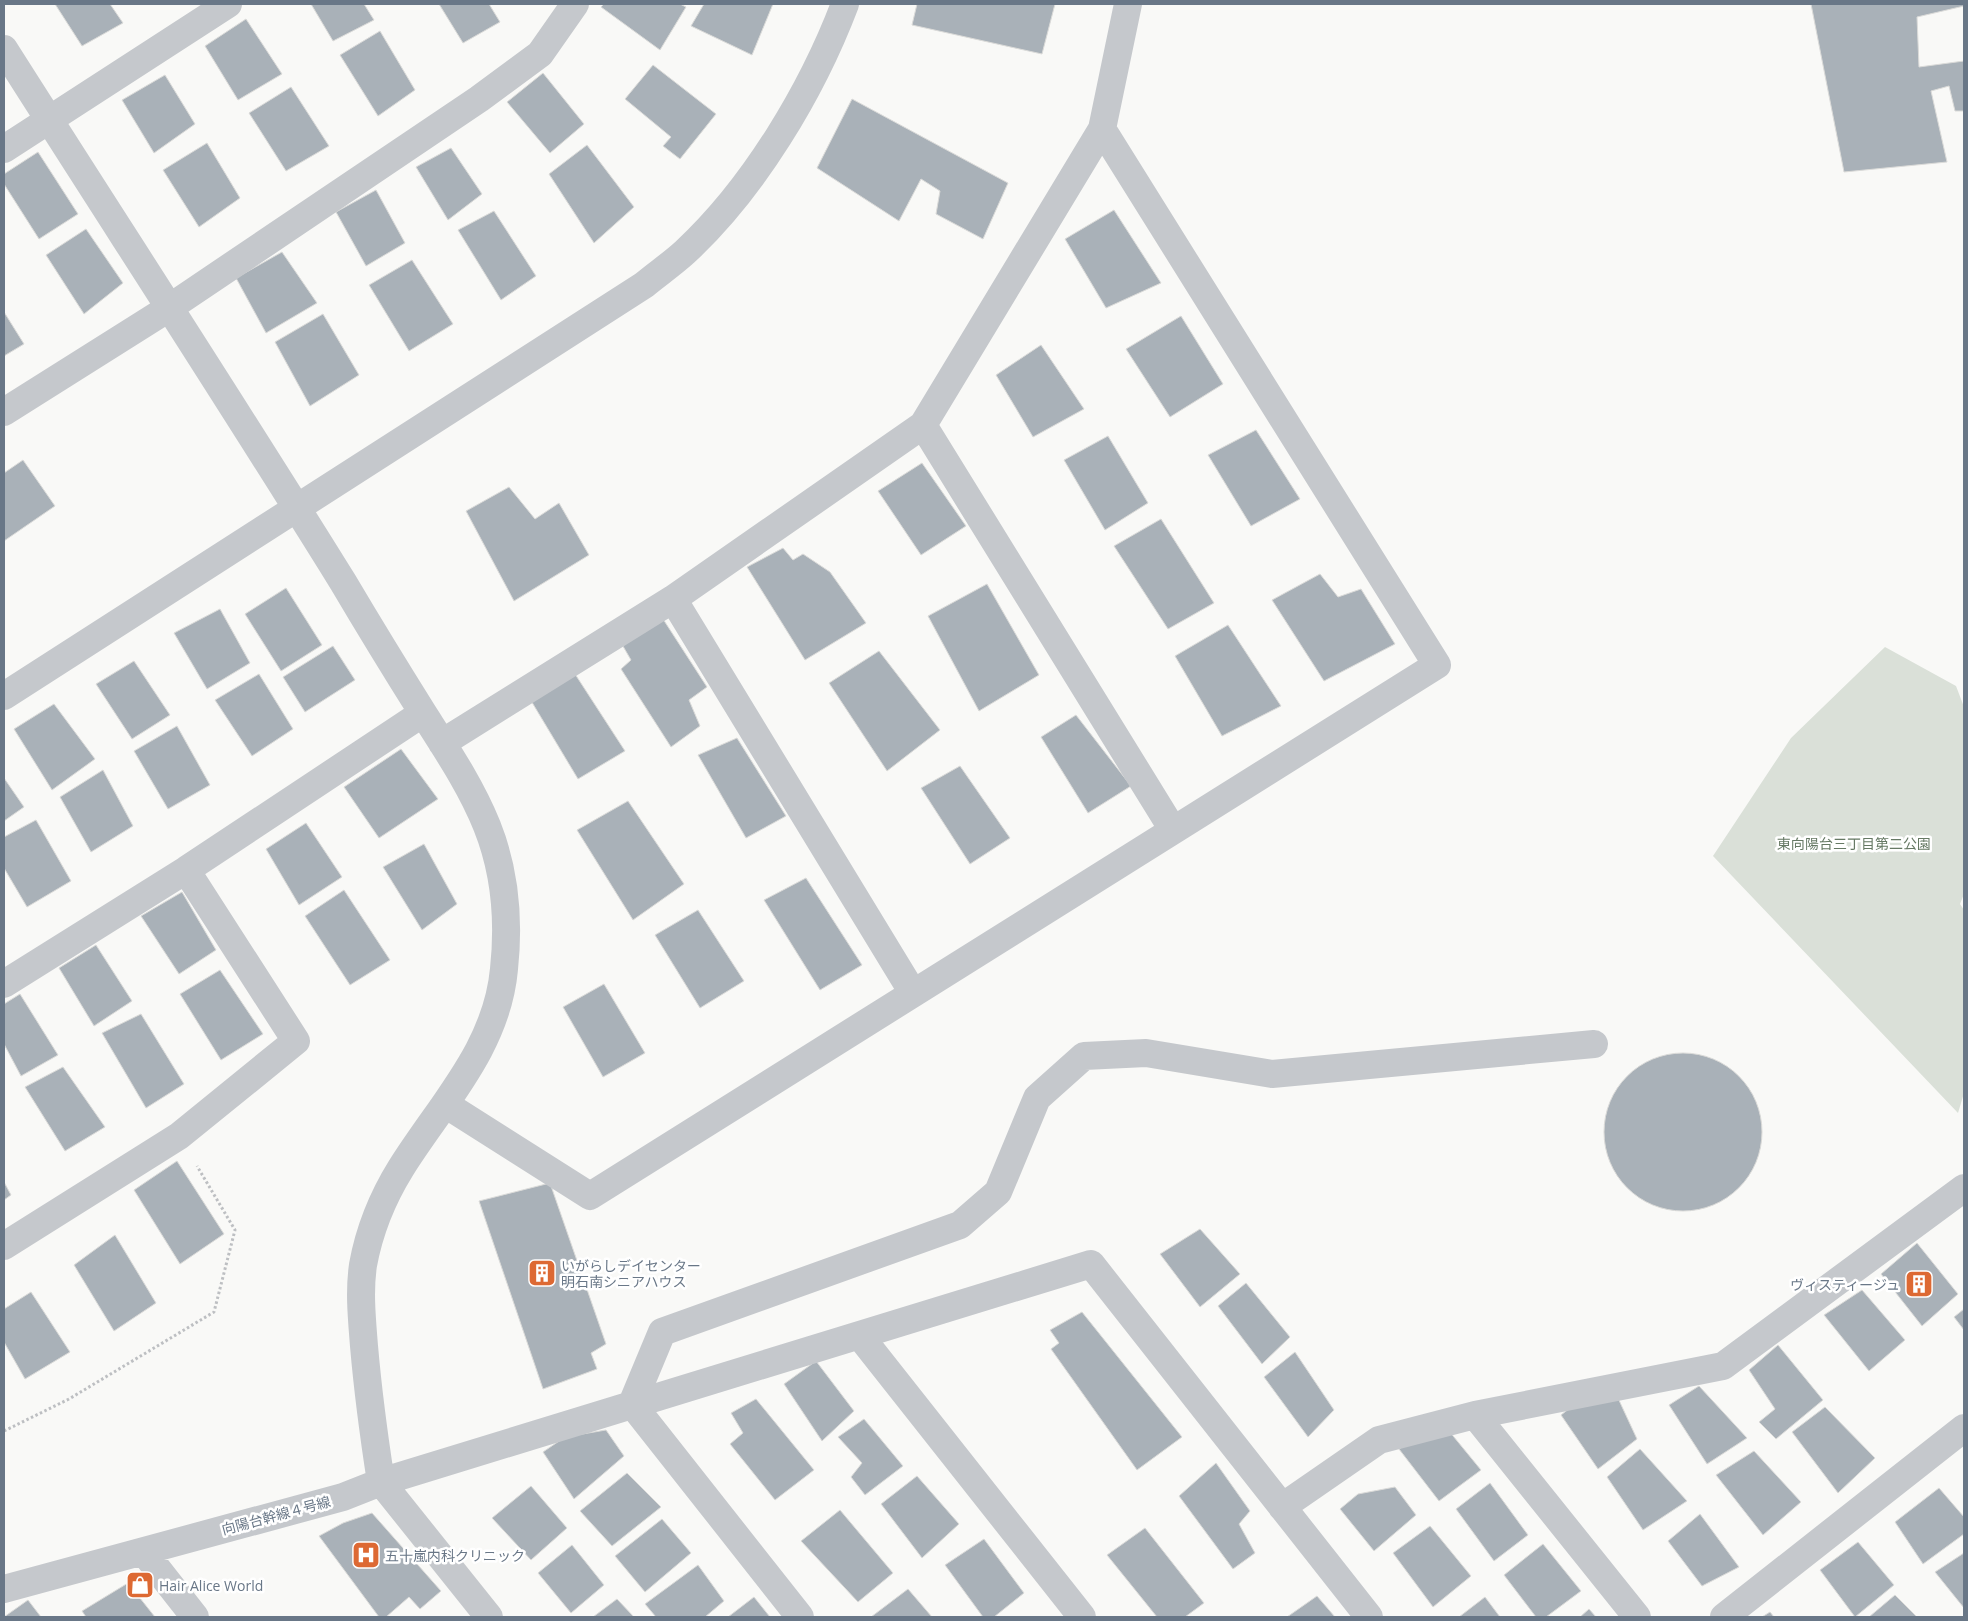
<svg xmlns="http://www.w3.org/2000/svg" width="1968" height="1621" viewBox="0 0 1968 1621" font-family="'Open Sans','Noto Sans JP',sans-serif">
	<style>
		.green { fill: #dae0d8 }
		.building { fill: #a9b1b8; stroke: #dbdbd9 }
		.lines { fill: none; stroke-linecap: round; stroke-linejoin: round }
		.path { stroke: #bdbfc2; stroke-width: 3; stroke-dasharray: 2.5 2.5; stroke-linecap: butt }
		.minor { stroke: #c5c8cc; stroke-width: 28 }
		.labels { text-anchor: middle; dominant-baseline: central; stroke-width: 5; stroke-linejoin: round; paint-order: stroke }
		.park-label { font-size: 14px; fill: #667964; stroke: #fff }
		.poi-label { font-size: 14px; fill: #697787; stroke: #fff; text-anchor: start }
		.street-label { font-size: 14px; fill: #697787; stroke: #fff }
	</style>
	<rect width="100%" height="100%" fill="#f9f9f7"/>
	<!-- green -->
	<path class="green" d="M1885,647L1956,686L1964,707V894L1960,904L1964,910V1093L1958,1113L1713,856L1791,738Z"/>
	<!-- building -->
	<path class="building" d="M55,4H110L123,23L82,46Z
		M311,4H364L374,20L333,41Z
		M439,4H489L500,22L463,43Z
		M604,4H680L686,7L660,50L601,7Z
		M704,4H773L752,55L691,26Z
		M917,4H1055L1042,54L912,25Z
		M1811,4H1964V6L1917,17L1919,67L1964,61V111H1955L1949,86L1931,91L1947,162L1844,172Z
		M246,19L282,74L238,100L205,46Z
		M380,31L415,90L378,116L340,55Z
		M653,65L716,114L680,159L663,146L671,137L625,99Z
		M543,73L584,124L550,153L507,102Z
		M165,75L195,124L154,153L122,100Z
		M291,87L329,146L286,171L249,113Z
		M852,99L1008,183L983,239L936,214L940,191L921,179L899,221L817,168Z
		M207,143L240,198L199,227L163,170Z
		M587,145L634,207L594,243L549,174Z
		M451,148L482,194L448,220L416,167Z
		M38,152L78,214L39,239L4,184V174Z
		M376,190L405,243L366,266L336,212Z
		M1114,210L1161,283L1106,308L1065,239Z
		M494,211L536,276L501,300L458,230Z
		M86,229L123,283L84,314L46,255Z
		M282,252L317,303L266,333L236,278Z
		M412,260L453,324L409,351L369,285Z
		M4,312L24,344L4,356Z
		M323,314L359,375L310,406L275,342Z
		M1181,316L1223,384L1170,417L1126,349Z
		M1041,345L1084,409L1033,437L996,375Z
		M1256,430L1300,499L1251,526L1208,455Z
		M1108,436L1148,503L1105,530L1064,460Z
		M23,460L55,506L4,541V473Z
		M922,463L966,526L921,555L878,491Z
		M509,487L535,519L559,503L589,555L514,601L466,511Z
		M1161,519L1214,603L1168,629L1114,546Z
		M783,548L793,560L803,554L830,572L866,623L805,660L747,567Z
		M1320,574L1338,597L1361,589L1395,644L1324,681L1272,600Z
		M987,584L1039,675L979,711L928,616Z
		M286,588L322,645L281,671L245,614Z
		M220,609L250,663L207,689L174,633Z
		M663,619L707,687L689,700L700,726L671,747L621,669L631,660L620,641Z
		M1228,625L1281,706L1222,736L1175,656Z
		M333,646L355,680L305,712L283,677Z
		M879,651L940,730L887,771L829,683Z
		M134,661L170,715L132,739L96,684Z
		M259,674L293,729L252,756L215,700Z
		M575,674L625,751L578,779L530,699Z
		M54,704L95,759L52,790L14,729Z
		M1076,715L1131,786L1088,813L1041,737Z
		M177,726L210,785L168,809L134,751Z
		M737,738L786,816L746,838L698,755Z
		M401,749L438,799L379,838L344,787Z
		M960,766L1010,838L970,864L921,788Z
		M103,770L133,826L91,852L60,797Z
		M4,778L24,807L4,821Z
		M628,801L684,884L633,920L577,830Z
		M36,820L71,881L27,907L4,868V837Z
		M306,823L342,877L299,905L266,849Z
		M424,844L457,904L422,930L383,867Z
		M806,878L862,965L820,990L764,900Z
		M344,890L390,960L350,985L305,916Z
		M182,892L216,950L179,974L141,916Z
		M698,910L744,981L700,1008L655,935Z
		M96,945L132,1001L94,1026L59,968Z
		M220,970L263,1034L221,1060L180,994Z
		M604,984L645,1053L603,1077L563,1007Z
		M20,994L58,1055L21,1076L4,1044V1004Z
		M141,1014L184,1084L146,1108L102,1033Z
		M1604 1132a79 79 0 1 1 158 0a79 79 0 1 1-158 0Z
		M63,1067L105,1127L65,1151L25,1087Z
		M177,1161L224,1234L180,1264L134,1190Z
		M4,1182L11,1195L4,1200Z
		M550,1183L606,1344L591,1353L597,1369L543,1389L479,1201Z
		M1200,1229L1240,1274L1200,1307L1160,1254Z
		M115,1235L156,1303L114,1331L74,1265Z
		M1917,1243L1958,1294L1922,1326L1881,1274Z
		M1246,1283L1290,1337L1262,1364L1218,1306Z
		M1862,1290L1905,1340L1869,1371L1824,1315Z
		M31,1292L70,1352L25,1379L4,1342V1309Z
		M1964,1309V1330L1954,1317Z
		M1082,1312L1182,1437L1137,1470L1051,1349L1059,1343L1050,1330Z
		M1778,1345L1823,1400L1776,1439L1759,1422L1775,1409L1749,1370Z
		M1295,1352L1334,1410L1308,1437L1264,1377Z
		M816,1361L854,1411L822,1441L784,1384Z
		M1699,1386L1747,1438L1707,1464L1669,1405Z
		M1617,1396L1637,1439L1598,1469L1561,1415L1579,1401Z
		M756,1399L814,1470L775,1500L730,1444L743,1433L731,1413Z
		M1825,1407L1875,1458L1838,1493L1792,1432Z
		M864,1419L903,1466L865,1495L851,1477L862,1463L838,1437Z
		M606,1430L624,1456L574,1499L543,1452L565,1437Z
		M1449,1431L1481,1470L1439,1501L1399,1449L1419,1437Z
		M1640,1449L1687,1501L1643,1530L1607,1477Z
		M1754,1451L1801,1502L1763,1535L1716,1475Z
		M1216,1463L1250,1511L1239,1524L1255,1553L1233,1569L1179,1496Z
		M627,1473L661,1507L612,1546L580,1511Z
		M917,1476L959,1524L922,1558L881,1504Z
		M1490,1483L1528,1535L1494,1561L1456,1509Z
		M531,1486L567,1528L531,1560L492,1518Z
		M1395,1487L1416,1515L1374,1551L1340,1509L1358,1494Z
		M1939,1488L1964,1517V1534L1923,1564L1895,1522Z
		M840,1510L893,1573L858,1602L801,1541Z
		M372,1513L441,1591L420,1609L409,1597L386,1617H379L319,1536L343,1523Z
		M1700,1514L1739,1567L1702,1586L1668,1541Z
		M662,1519L691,1553L645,1592L615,1556Z
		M1430,1526L1471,1576L1433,1607L1393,1553Z
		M1145,1528L1204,1603L1185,1617H1157L1107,1555Z
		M984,1539L1024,1593L994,1617H983L945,1565Z
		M1858,1542L1894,1585L1855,1617L1820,1570Z
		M1543,1544L1581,1591L1546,1617H1536L1504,1575Z
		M572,1545L604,1585L571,1613L538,1573Z
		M1964,1553V1608L1935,1572Z
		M698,1565L724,1601L705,1617H656L645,1604Z
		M128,1583L155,1617H86L82,1611Z
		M908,1589L932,1617H871Z
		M1895,1595L1917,1617H1869Z
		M1317,1596L1335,1617H1287Z
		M754,1597L770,1617H728Z
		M1485,1597L1500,1617H1459Z
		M617,1599L634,1617H593Z
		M28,1600L41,1617H4Z
		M1589,1609L1596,1617H1580Z
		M1770,1612L1774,1617H1762Z"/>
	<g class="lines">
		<!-- path -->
		<path class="path" d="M4,1431L69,1399L214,1312L235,1230L197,1166"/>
		<!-- minor -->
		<path class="minor" d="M4,49C117,227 232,403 343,582C369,626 396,670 423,713C446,749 471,786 487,826C505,871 509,922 504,969C497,1048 441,1104 401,1168C383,1197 369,1232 363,1265C359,1292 362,1320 364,1346C368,1392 374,1437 381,1482L1091,1264L1369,1617
			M4,149L228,4
			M4,412L169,308L479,99L540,54L575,4
			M923,425L1173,830
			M673,599L913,993
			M4,696L644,285C657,274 672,264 685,252C754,188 812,91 845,4
			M442,743L673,599L923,425L1102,129L1128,4
			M4,984L186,870L423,713
			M445,1104L590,1196L1437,665L1102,129
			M4,1246L179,1136L296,1041L186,870
			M860,1336L1082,1617
			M1475,1415L1637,1617
			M1282,1507L1379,1440L1475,1415L1723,1366L1964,1188
			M144,1552L195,1617
			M4,1589L343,1497L381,1482L489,1617
			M800,1617L632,1404L662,1332L960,1225L998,1192L1037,1098L1084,1056L1146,1053L1272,1074L1594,1044
			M1724,1617L1964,1428"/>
	</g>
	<!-- icons -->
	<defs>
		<symbol id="building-square" viewBox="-11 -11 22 22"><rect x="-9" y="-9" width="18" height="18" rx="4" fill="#dd6933" stroke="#fff"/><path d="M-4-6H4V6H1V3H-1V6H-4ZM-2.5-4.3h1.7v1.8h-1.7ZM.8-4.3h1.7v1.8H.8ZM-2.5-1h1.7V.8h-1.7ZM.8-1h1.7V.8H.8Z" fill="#fff"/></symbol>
		<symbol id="hospital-square" viewBox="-11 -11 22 22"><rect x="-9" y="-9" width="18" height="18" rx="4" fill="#dd6933" stroke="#fff"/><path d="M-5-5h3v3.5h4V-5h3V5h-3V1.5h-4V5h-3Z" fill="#fff"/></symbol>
		<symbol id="shop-square" viewBox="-11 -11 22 22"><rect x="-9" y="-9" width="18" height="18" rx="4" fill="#dd6933" stroke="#fff"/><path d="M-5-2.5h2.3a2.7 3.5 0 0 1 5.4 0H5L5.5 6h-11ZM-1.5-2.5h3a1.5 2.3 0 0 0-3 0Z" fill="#fff"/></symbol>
	</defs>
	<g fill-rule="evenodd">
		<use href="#building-square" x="526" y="1257" width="32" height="32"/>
		<use href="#building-square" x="1903" y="1268" width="32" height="32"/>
		<use href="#hospital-square" x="350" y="1539" width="32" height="32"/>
		<use href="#shop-square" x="124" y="1569" width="32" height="32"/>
	</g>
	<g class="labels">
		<!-- park labels -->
		<g class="park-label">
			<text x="1854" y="843">東向陽台三丁目第二公園</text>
		</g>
		<!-- poi labels -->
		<g class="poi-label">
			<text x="561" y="1265">いがらしデイセンター<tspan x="561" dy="16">明石南シニアハウス</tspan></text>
			<text x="1900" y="1284" text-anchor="end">ヴィスティージュ</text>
			<text x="385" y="1555">五十嵐内科クリニック</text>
			<text x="159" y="1585">Hair Alice World</text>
		</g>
		<!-- street labels -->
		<g class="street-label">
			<text transform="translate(276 1515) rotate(-15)">向陽台幹線４号線</text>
		</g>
	</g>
	<!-- border -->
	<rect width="1968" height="1621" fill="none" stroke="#697787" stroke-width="10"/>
</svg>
